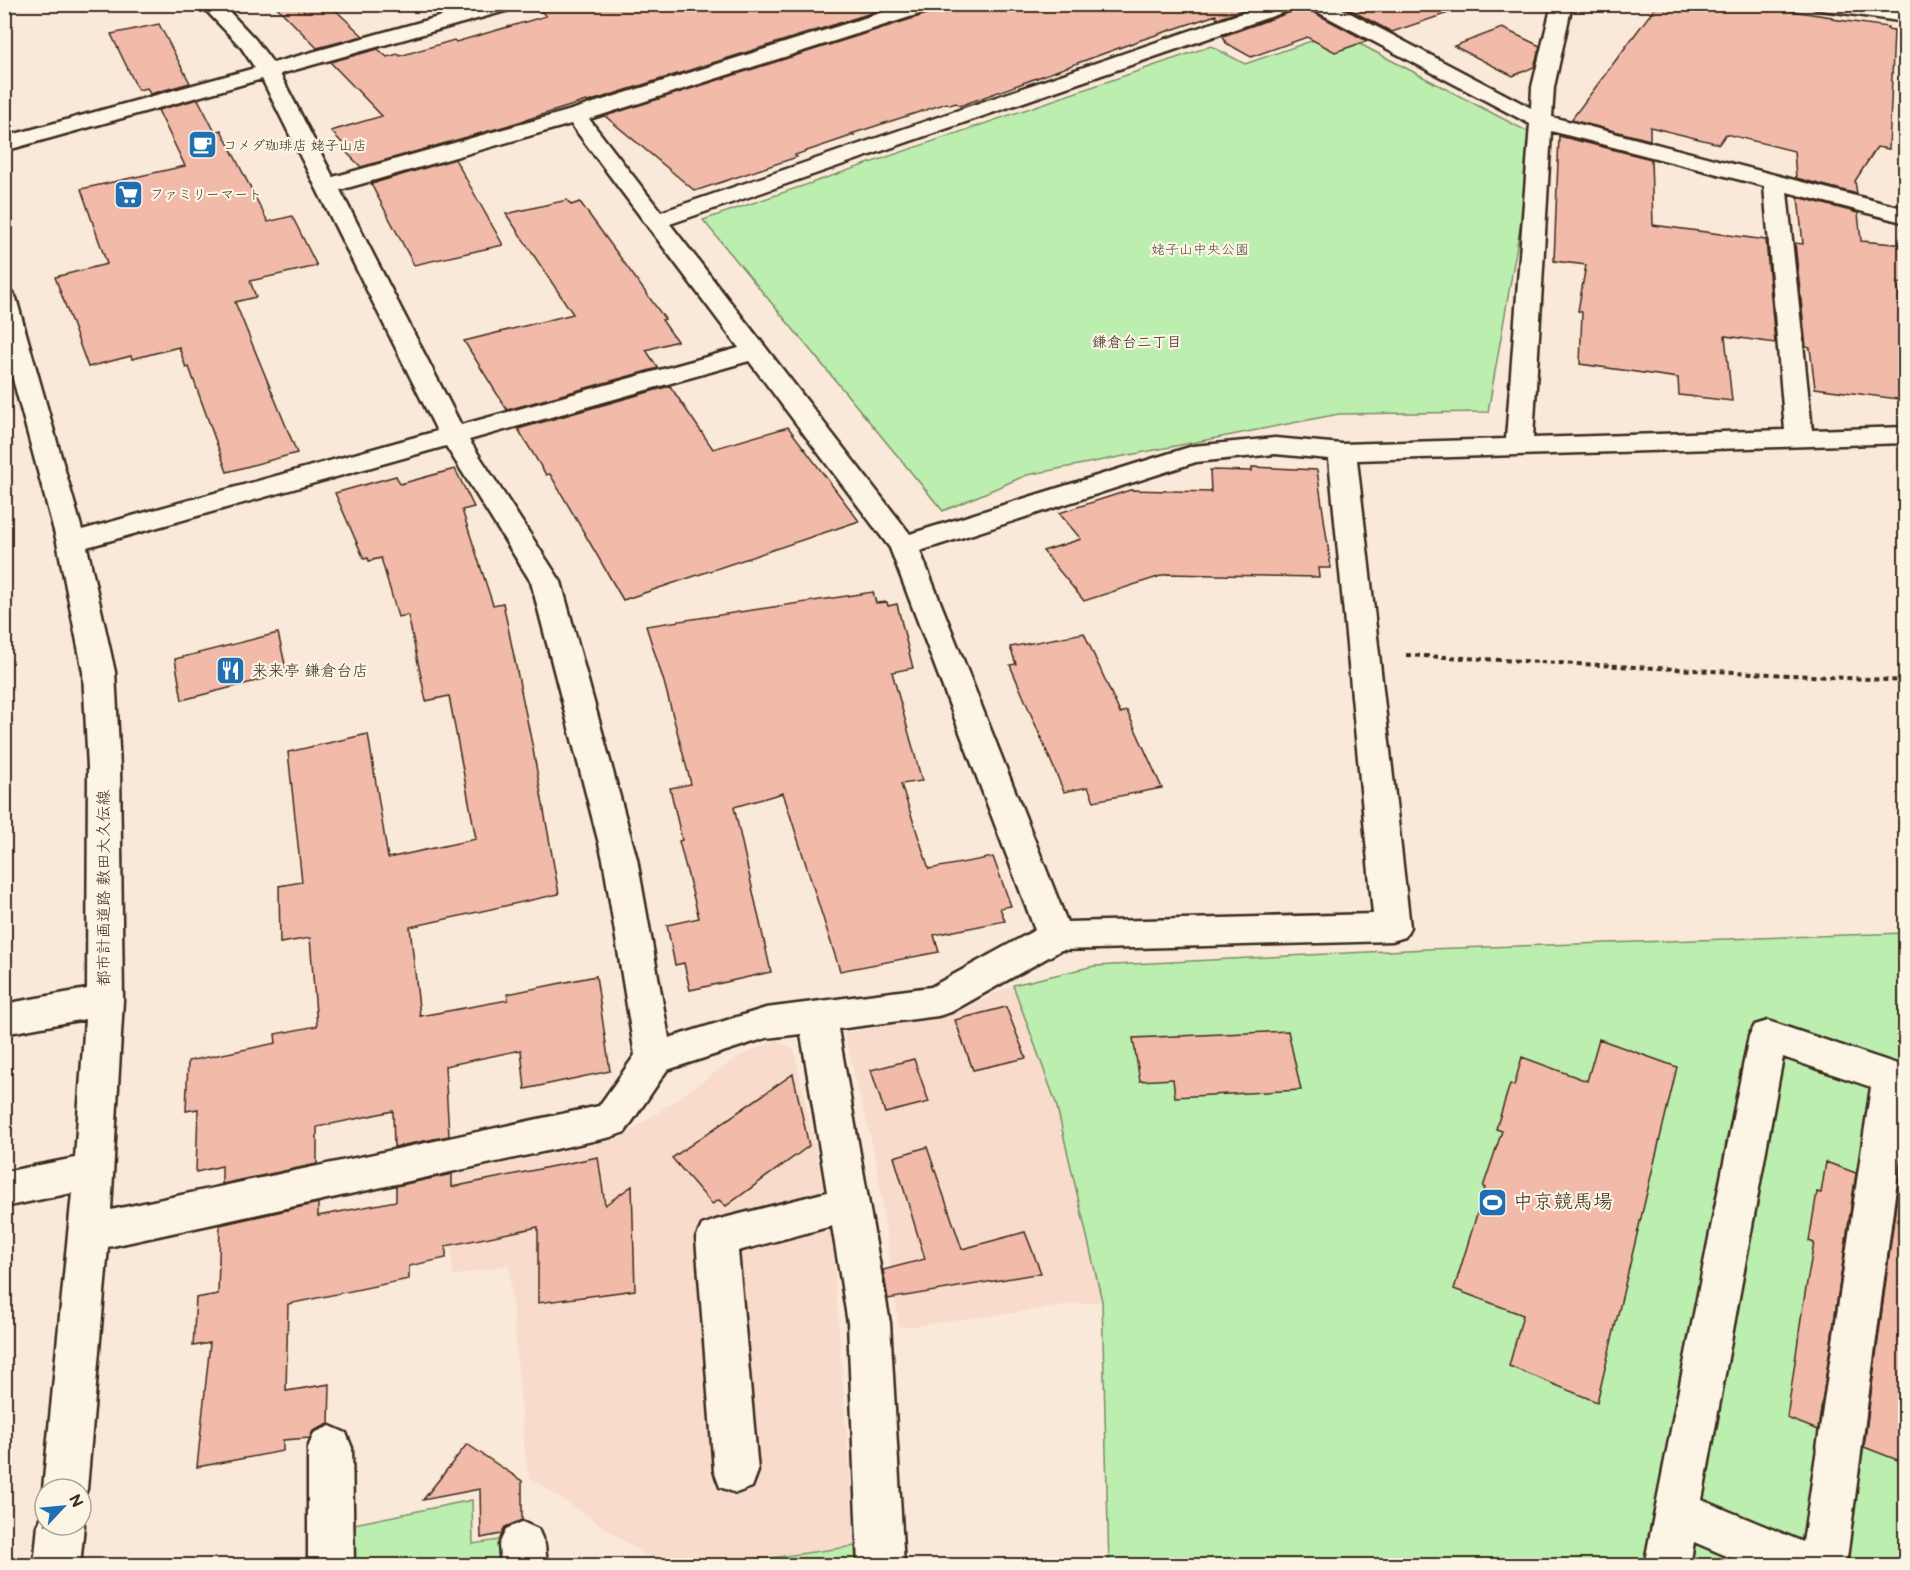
<svg xmlns="http://www.w3.org/2000/svg" width="1910" height="1570" viewBox="0 0 1910 1570" font-family="'Balsamiq Sans','Klee One',sans-serif">
	<style>
		.built { fill: #f8dbcb }
		.green { fill: #bceeaf; stroke: #7c8c66; stroke-width: 1.5 }
		.building { fill: #f2baa9; stroke: #3b2a1e; stroke-width: 1.5 }
		.lines { fill: none; stroke-linecap: round; stroke-linejoin: round }
		.minor-casing { stroke: #3b2a1e; stroke-width: 5 }
		.path { stroke: #3b2a1e; stroke-width: 4; stroke-dasharray: 5 4; stroke-linecap: butt }
		.minor { fill: #fcf5e5; fill-rule: evenodd }
		.labels { text-anchor: middle; dominant-baseline: central; stroke-width: 4.5; stroke-linejoin: round; paint-order: stroke }
		.far-poi-label { font-size: 14px; fill: #3b2a1e; stroke: #fcf5e5; text-anchor: start }
		.far-park-label { font-size: 14px; fill: #55513b; stroke: #fcf5e5 }
		.far-neighbourhood-label { font-size: 15px; fill: #3b2a1e; stroke: #fcf5e5 }
		.poi-label { font-size: 16px; fill: #3b2a1e; stroke: #fcf5e5; text-anchor: start }
		.street-label { font-size: 16px; fill: #3b2a1e; stroke: #fcf5e5 }
		.near-poi-label { font-size: 20px; fill: #3b2a1e; stroke: #fcf5e5; text-anchor: start }
	</style>
	<rect width="100%" height="100%" fill="#fae9d9"/>
	<filter id="ink" filterUnits="userSpaceOnUse"><feTurbulence type="fractalNoise" baseFrequency=".0167" numOctaves="2"/><feDisplacementMap in="SourceGraphic" scale="12" xChannelSelector="R" yChannelSelector="G"/><feConvolveMatrix kernelMatrix="1 2 1 2 8 2 1 2 1" color-interpolation-filters="sRGB"/></filter>
	<g filter="url(#ink)">
		<!-- built -->
		<path class="built" d="M1013,985L1056,1103L1102,1301L899,1328L876,1160L844,1033L948,1016Z
			M776,1040L794,1049L831,1223L855,1546L722,1565H660L529,1477L525,1456L509,1265L453,1276L447,1176L619,1139L738,1057Z"/>
		<!-- green -->
		<path class="green" d="M1337,32L1536,136L1488,412L1339,414L1027,475L943,511L703,220L1211,46L1245,64Z
			M1905,933V1565H1109L1102,1301L1056,1103L1013,985L1094,966L1427,949Z
			M472,1500L473,1544L505,1539L506,1565L353,1566L354,1524Z
			M855,1546L856,1565H722Z"/>
		<!-- building -->
		<path class="building" d="M274,4H329L363,36L317,48Z
			M533,4H900L588,102L586,101L506,126L361,167L340,146L344,145L331,131L382,116L330,62L378,49L387,57L398,54L400,56L454,40L456,42L546,16Z
			M943,4H1260L1217,19L1216,15L1138,41L960,106L956,103L950,105L947,103L851,134L854,135L795,155L797,157L695,191L605,116L939,10Z
			M1301,4H1305L1309,10L1367,41L1335,52L1307,37L1251,57L1226,43L1223,36L1297,10Z
			M1339,4H1453L1454,11L1392,32Z
			M1695,4H1745L1832,17V19L1888,27L1887,29L1894,30L1889,149L1877,147L1855,181L1857,194L1796,178L1794,151L1726,134L1719,144L1650,127V140L1571,120L1657,5L1694,10Z
			M159,24L190,83L150,94L147,88L138,90L111,34Z
			M1502,28L1540,46L1534,67L1513,76L1454,46Z
			M198,99L215,132L221,130L268,222L292,216L317,266L250,281L256,297L235,302L297,453L227,472L189,367L186,368L179,347L132,359L131,356L88,367L55,277L107,264L81,189L185,166L158,110Z
			M1559,136L1651,159L1653,225L1766,240L1775,343L1725,336L1732,401L1679,395L1678,378L1580,364L1582,312L1578,311L1586,265L1554,261Z
			M455,159L503,245L414,265L371,184Z
			M1798,197L1858,213L1861,241L1905,245V284L1897,283L1905,327V400L1815,388L1810,348L1806,347L1795,243L1803,244Z
			M567,200L571,205L580,202L665,319L662,320L677,341L646,350L658,368L507,410L464,341L573,314L506,214Z
			M670,386L713,449L788,427L859,521L623,600L550,474L546,475L518,429Z
			M1252,467L1317,470L1331,568H1318L1319,577L1167,574L1084,601L1043,551L1081,539L1059,513L1130,490L1211,492L1210,470L1252,471Z
			M455,469L474,507L462,510L493,605L503,603L532,744L559,894L410,927L420,1016L508,1000L507,994L596,976L610,1071L525,1089L521,1050L445,1066L449,1136L394,1147L393,1111L317,1127V1164L222,1184V1166L196,1172L198,1109L186,1111L188,1061L276,1043L275,1034L317,1026L310,938L280,943L279,886L302,882L288,752L368,734L388,858L476,839L449,696L426,701L408,615L398,617L381,558L369,561L368,558L364,559L335,493L396,476L400,484Z
			M873,592L876,603L887,602L888,606L897,604L913,668L892,672L922,781L901,784L929,869L993,857L1011,906L1000,908L1005,921L934,935L939,952L840,971L783,793L734,807L771,972L690,990L684,963L675,965L667,925L699,918L679,841L682,840L670,788L691,784L664,682L646,626Z
			M278,633L287,673L182,700L175,659Z
			M1084,633L1120,713L1127,711L1162,788L1094,801L1088,787L1064,792L1010,665L1016,664L1010,647Z
			M1006,1007L1026,1058L973,1070L955,1020Z
			M1288,1031L1301,1090L1175,1097L1173,1079L1140,1081L1133,1038Z
			M1599,1039L1677,1067L1597,1402L1509,1366L1523,1315L1454,1289L1485,1188L1483,1187L1502,1131L1496,1129L1510,1084L1514,1086L1522,1057L1587,1081Z
			M914,1059L929,1102L885,1113L871,1070Z
			M793,1074L809,1146L726,1206L719,1200L712,1204L672,1158Z
			M927,1147L962,1249L1025,1232L1041,1273L888,1299L883,1270L925,1259L894,1157Z
			M598,1157L605,1205L632,1186L635,1290L538,1303V1227L446,1246V1258L409,1266V1279L288,1304L286,1391L330,1384L329,1424L313,1431L310,1438L283,1440V1451L197,1467L210,1343L193,1346L196,1298L218,1294L220,1225L318,1203V1216L396,1201V1186L452,1174V1187Z
			M1826,1162L1856,1173L1818,1430L1787,1418L1803,1305L1814,1243L1809,1241L1817,1192L1821,1193Z
			M1898,1188L1905,1191V1463L1864,1447Z
			M467,1444L522,1481V1520L505,1527L501,1534L481,1538L480,1489L423,1500Z"/>
		<g class="lines">
			<defs>
				<path id="minor" d="M200,4H222L255,39L273,63L485,4H519L516,8L280,74L333,177L568,111L909,4H941L938,8L589,119L661,212L1268,4H1299L1296,8L670,224L910,534L1193,446L1275,438L1342,444L1506,439L1530,124L1310,8L1307,4H1333L1531,108L1532,87L1552,4H1572L1554,87L1552,117L1906,209V223L1787,192L1812,430L1906,427V443L1357,460L1410,927L1405,937L1392,941L1061,950L951,1012L938,1016L838,1029L890,1323L904,1566H858L848,1323L832,1226L738,1251L758,1471L752,1487L736,1493L720,1487L714,1471L696,1238L702,1225L716,1220L827,1192L801,1034L766,1038L667,1070L625,1132L611,1137L108,1247L87,1489L81,1505V1489H45V1495L43,1489L72,1193L4,1207V1172L75,1158L85,1019L4,1034V1004L87,989L88,768L83,672L57,542L4,346V291L13,293L16,298L82,530L437,431L262,79L4,151V137L255,68L241,47ZM571,124L739,348L461,425L340,190ZM1551,131L1764,186L1785,430L1533,438ZM749,361L890,548L1035,930L931,987L766,1008L669,1038L637,859L561,582L469,440ZM446,446L531,582L603,859L635,1055L599,1106L111,1210L123,1000L120,768L115,672L87,547ZM1275,454L1329,459L1373,914L1067,922L920,551L1196,462Z
					M1811,4H1867L1906,10V22L1821,10L1814,8Z
					M1768,1021L1906,1067V1112L1846,1566H1750L1694,1542L1690,1566H1644L1749,1036L1755,1025ZM1783,1057L1871,1087L1803,1542L1702,1500Z
					M330,1426L346,1433L352,1448L354,1566H308V1448L314,1433Z
					M45,1509V1525H81V1518L84,1525L80,1566H34L38,1525Z
					M522,1522L538,1529L545,1545L547,1566H501L499,1545L506,1529Z"/>
			</defs>
			<!-- minor casing -->
			<use href="#minor" class="minor-casing"/>
			<!-- path -->
			<path class="path" d="M1406,655L1906,681"/>
			<!-- minor -->
			<use href="#minor" class="minor"/>
		</g>
	</g>
	<!-- icons -->
	<defs>
		<symbol id="cafe-square" viewBox="-11 -11 22 22"><rect x="-9" y="-9" width="18" height="18" rx="4" fill="#1f6fb2" stroke="#fcf5e5"/><path d="M-5.5-4.5H6V0H3Q3 3.5 0 3.5H-2.5Q-5.5 3.5-5.5 0ZM3-3.2v2h1.7v-2ZM-6 4.5H4V6H-6Z" fill="#fff"/></symbol>
		<symbol id="supermarket-square" viewBox="-11 -11 22 22"><rect x="-9" y="-9" width="18" height="18" rx="4" fill="#1f6fb2" stroke="#fcf5e5"/><path d="M-6-5.5h2.5l.6 2H6L4.5 2H-2.5L-4.4-4H-6ZM-1.5 3.2a1.3 1.3 0 1 0 .1 0ZM3 3.2a1.3 1.3 0 1 0 .1 0Z" fill="#fff"/></symbol>
		<symbol id="restaurant-square" viewBox="-11 -11 22 22"><rect x="-9" y="-9" width="18" height="18" rx="4" fill="#1f6fb2" stroke="#fcf5e5"/><path d="M-5-6h1v4h1v-4h1v4h1v-4h1v5L-1.5 .5V6h-2V.5L-5-1ZM5-6V6H3V1.5H1.5Q1.5-4 5-6Z" fill="#fff"/></symbol>
		<symbol id="stadium-square" viewBox="-11 -11 22 22"><rect x="-9" y="-9" width="18" height="18" rx="4" fill="#1f6fb2" stroke="#fcf5e5"/><path d="M0-5a6.5 5 0 1 0 0 10a6.5 5 0 1 0 0-10ZM-3.5-1.8h7v3.6h-7Z" fill="#fff"/></symbol>
	</defs>
	<g fill-rule="evenodd">
		<use href="#cafe-square" x="186" y="128" width="33" height="33"/>
		<use href="#supermarket-square" x="112" y="178" width="33" height="33"/>
		<use href="#restaurant-square" x="214" y="654" width="33" height="33"/>
		<use href="#stadium-square" x="1476" y="1186" width="33" height="33"/>
	</g>
	<g class="labels">
		<!-- far-poi labels -->
		<g class="far-poi-label">
			<text x="223" y="145">コメダ珈琲店 姥子山店</text>
			<text x="150" y="194">ファミリーマート</text>
		</g>
		<!-- far-park labels -->
		<g class="far-park-label">
			<text x="1200" y="249">姥子山中央公園</text>
		</g>
		<!-- far-neighbourhood labels -->
		<g class="far-neighbourhood-label">
			<text x="1137" y="342">鎌倉台二丁目</text>
		</g>
		<!-- poi labels -->
		<g class="poi-label">
			<text x="252" y="671">来来亭 鎌倉台店</text>
		</g>
		<!-- street labels -->
		<g class="street-label">
			<text transform="translate(104 888) rotate(-90)">都市計画道路 敷田大久伝線</text>
		</g>
		<!-- near-poi labels -->
		<g class="near-poi-label">
			<text x="1513" y="1202">中京競馬場</text>
		</g>
	</g>
	<!-- margin -->
	<rect width="1910" height="1570" fill="none" stroke="#fcf5e5" stroke-width="24"/>
	<rect x="12" y="12" width="1886" height="1546" fill="none" stroke="#3b2a1e" stroke-width="2" filter="url(#ink)"/>
	<!-- north arrow -->
	<g transform="translate(63 1507) rotate(64)"><circle r="28" fill="#fcf5e5" stroke="#afa495" stroke-width="1.5"/>
	<path d="M0-4.5L10 22L0 15L-10 22Z" fill="#1f6fb2"/>
	<text y="-9" font-size="16" font-weight="bold" text-anchor="middle" fill="#3b2a1e">N</text>
	</g>
</svg>
